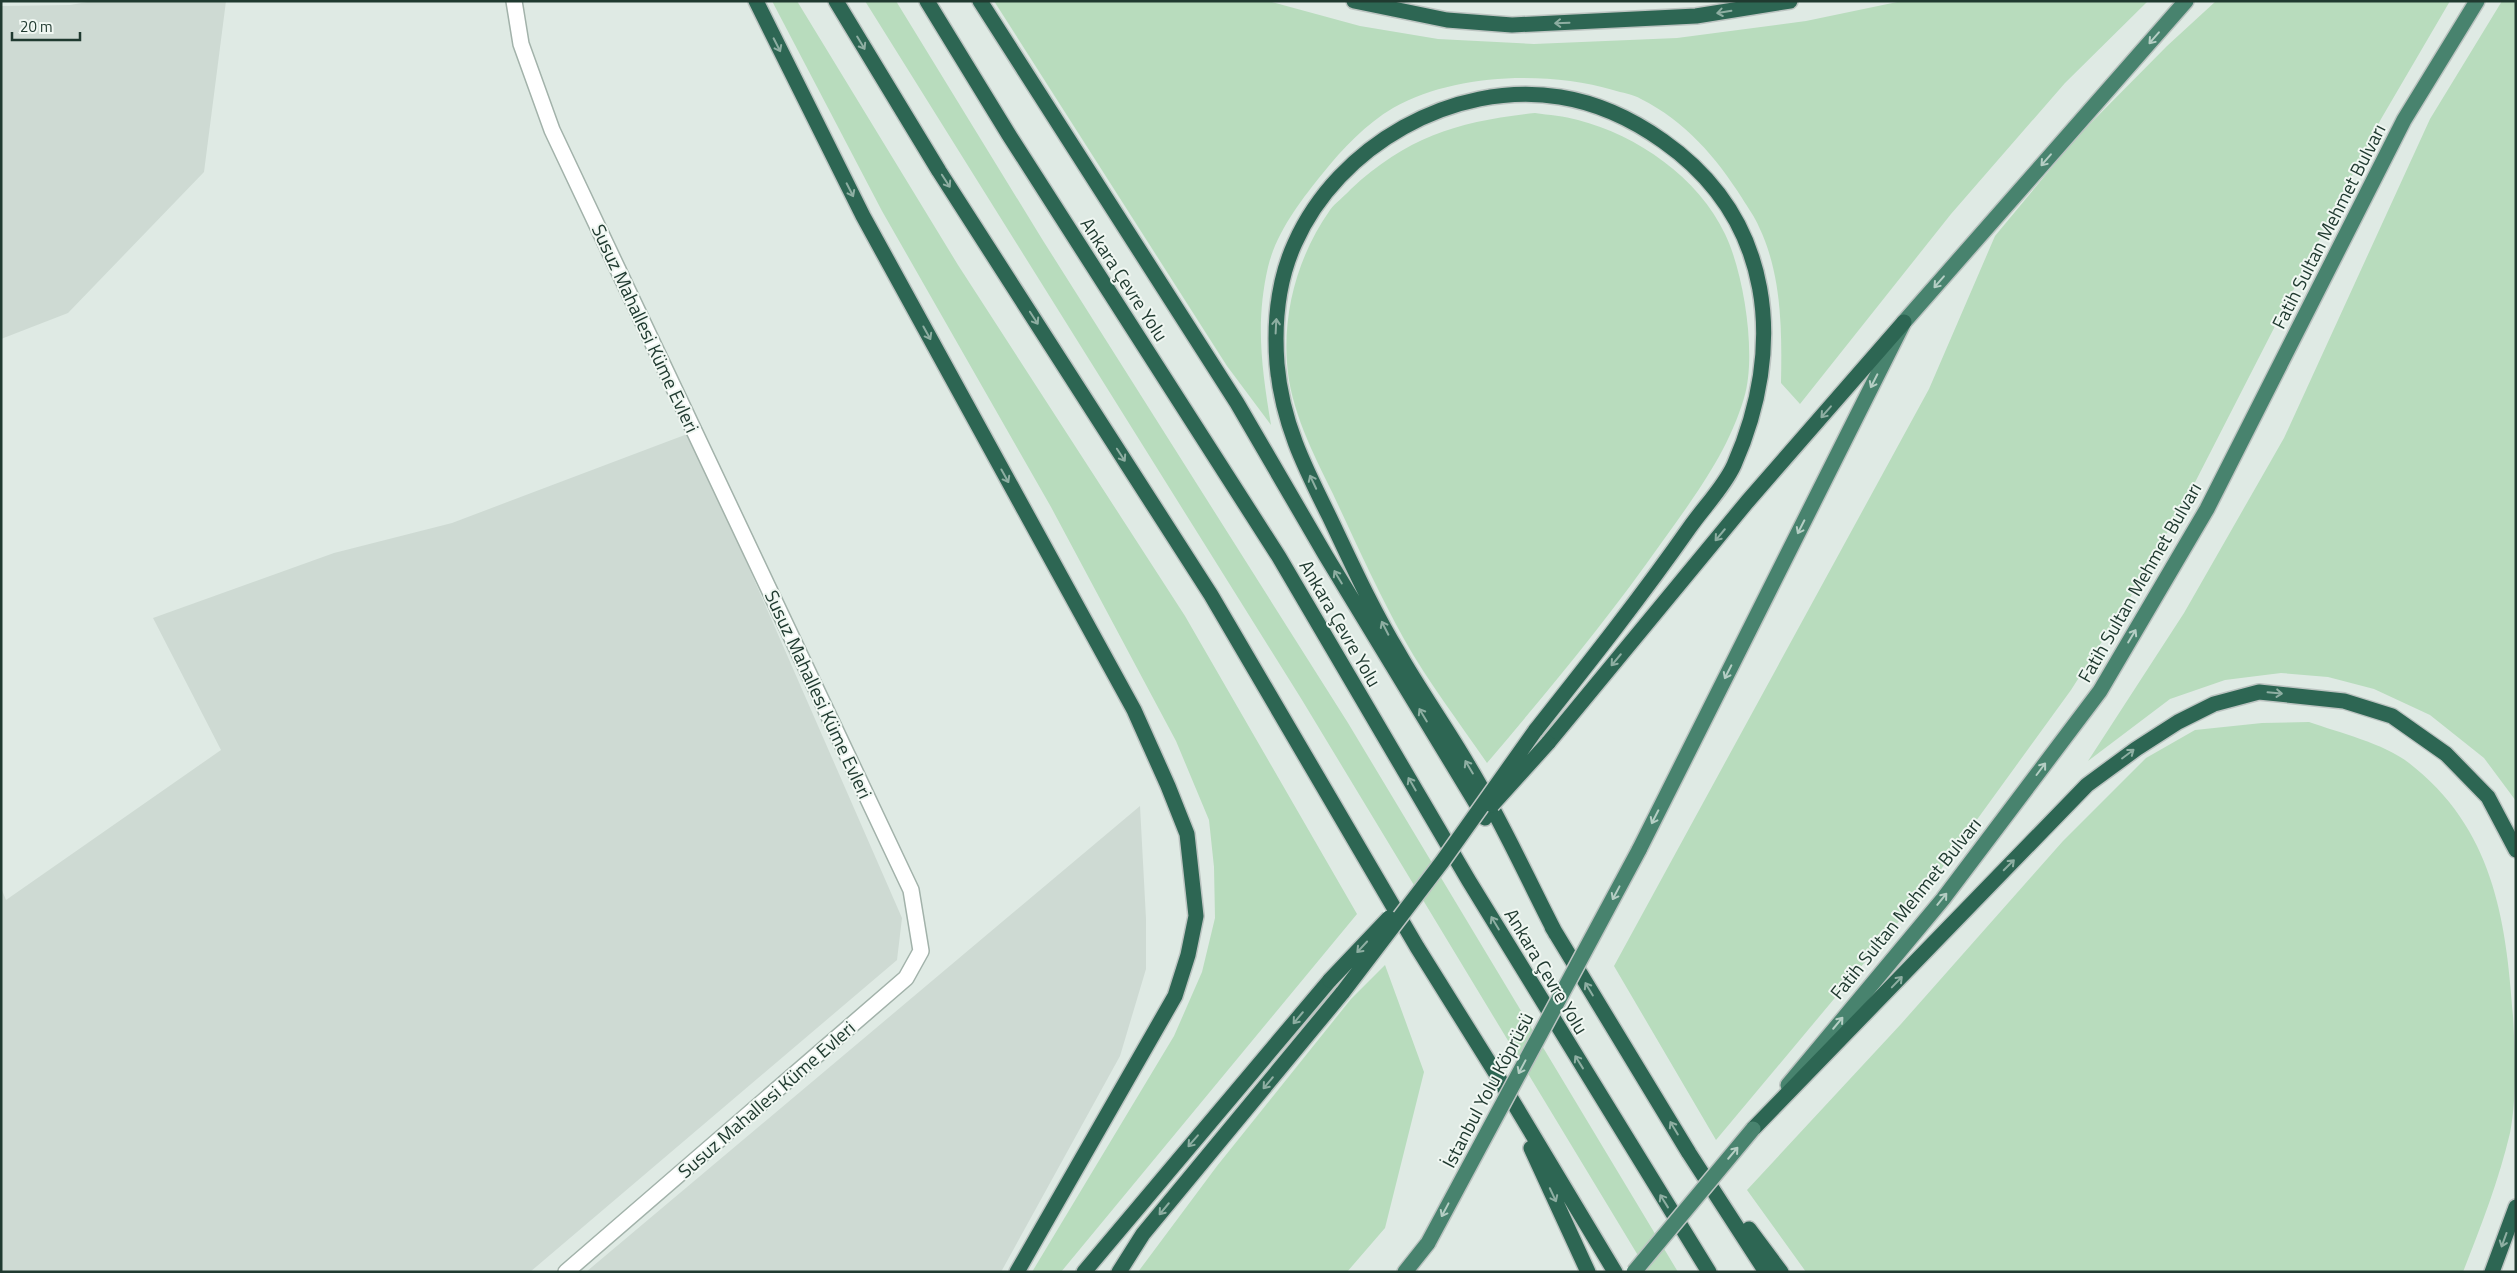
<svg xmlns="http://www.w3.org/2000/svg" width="2517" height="1273" viewBox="0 0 2517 1273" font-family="'Titillium Web',sans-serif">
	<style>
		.built { fill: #cedad3 }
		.green { fill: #b8dcbd }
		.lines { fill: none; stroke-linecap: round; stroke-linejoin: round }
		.minor-casing { stroke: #a2b2aa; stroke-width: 18 }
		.trunk-casing { stroke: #bcc4c1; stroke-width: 18 }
		.motorway-casing { stroke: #bcc4c1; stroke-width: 18 }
		.minor { stroke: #fff; stroke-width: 15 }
		.trunk { stroke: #48836e; stroke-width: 15 }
		.motorway { stroke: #2d6653; stroke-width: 15 }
		.trunk-bridge-casing { stroke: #bcc4c1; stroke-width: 18; stroke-linecap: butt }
		.motorway-bridge-casing { stroke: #bcc4c1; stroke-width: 18; stroke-linecap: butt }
		.trunk-bridge { stroke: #48836e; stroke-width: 15 }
		.motorway-bridge { stroke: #2d6653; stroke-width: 15 }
		.oneway { stroke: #8eaea2 }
		.oneway2 { stroke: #b5cec4 }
		.labels { text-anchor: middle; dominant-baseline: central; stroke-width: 4; stroke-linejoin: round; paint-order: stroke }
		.street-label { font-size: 19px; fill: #203a30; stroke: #f0f7f2 }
	</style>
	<rect width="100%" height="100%" fill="#dfeae4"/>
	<!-- built -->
	<path class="built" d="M93,1H226L204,172L68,313L1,339V6L70,5Z
		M690,433L902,918L897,960L530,1272H1V888L6,900L221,750L153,618L334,553L452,523Z
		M1140,806L1146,919V969L1120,1056L1001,1272H586Z"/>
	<!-- green -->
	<path class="green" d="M772,1H797L958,265L1185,616L1357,914L1061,1272H1032L1174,1036L1202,972L1215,918L1214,867L1209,820L1176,741L1051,507L882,211Z
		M865,1H896L1042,239L1348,723L1678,1272H1648L1302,700Z
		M994,1H1268L1360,26L1438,39L1534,44L1677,38L1806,21L1902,1H2148L2065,83L1951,214L1800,404L1781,383C1782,331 1782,275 1759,227C1755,217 1748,208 1742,198C1716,157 1685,121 1641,99C1633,94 1622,93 1613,90C1547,71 1455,73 1393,108C1366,124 1343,148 1323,173C1301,200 1276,233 1268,267C1255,324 1262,369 1271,425L1227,366Z
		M2216,1H2450L2381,119L2188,496L2131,596L2071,690L1931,883L1716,1140L1614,966L1929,389L1995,236L2077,137L2167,46Z
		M2502,1H2516V801L2484,758L2430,715L2374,689L2328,677L2281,673L2225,680L2170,699L2088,761L2184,613L2284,438L2430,119Z
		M1535,113C1549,115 1564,116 1578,120C1637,135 1699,178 1725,234C1744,273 1757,356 1744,398C1728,452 1695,496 1662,542C1608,619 1548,691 1487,763C1459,722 1428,682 1404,639C1378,592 1356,543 1333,494C1313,453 1290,409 1287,363C1283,309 1299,254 1330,210C1336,202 1345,196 1351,189C1408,136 1460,121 1535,113Z
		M2309,722C2340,733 2383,743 2409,763C2493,828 2506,918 2513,1016C2515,1051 2517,1099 2510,1133C2499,1180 2481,1226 2463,1272H1806L1747,1190L1901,1024L2063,841L2146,758L2195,730L2262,723Z
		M1385,965L1424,1072L1385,1228L1347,1272H1138L1217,1166L1351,999Z"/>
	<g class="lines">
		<defs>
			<path id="minor" d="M514,1L521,44L552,130L911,890L921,951L906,978L566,1272"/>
			<path id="trunk" d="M1639,850L1904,322L2186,1
				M1788,1085L1943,899L2100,691L2207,509L2404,120L2477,1
				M1405,1272L1428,1243"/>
			<path id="motorway" d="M756,1L863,216L1134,710L1168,786L1187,834L1196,916L1188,955L1175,996L1017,1272
				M836,1L939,171L1211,595L1417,947L1495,1072L1615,1272
				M927,1L1009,135L1279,557L1469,881L1709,1272
				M980,1L1237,403L1326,556L1485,818
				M1354,1L1447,20L1512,25L1696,16L1790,1
				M1535,731C1588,664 1641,597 1690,527C1704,507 1724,487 1734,465C1786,347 1774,219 1663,141C1632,119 1598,103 1560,97C1453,80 1338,146 1295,243C1278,280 1274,324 1277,364C1282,422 1304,466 1329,516C1351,562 1372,609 1398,652C1420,691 1446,727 1468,765C1501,819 1527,878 1556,934
				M1548,743L1747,502L1904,322
				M1552,927L1689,1153L1766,1272
				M1753,1129L2087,785L2136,749L2178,722L2214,704L2259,692L2344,701L2392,716L2446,754L2488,797L2516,850
				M1531,1148L1588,1272
				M1749,1229L1781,1272
				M1084,1272L1330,980
				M1119,1272L1143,1234L1343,992
				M2492,1272L2516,1207"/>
		</defs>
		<!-- minor casing -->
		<use href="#minor" class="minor-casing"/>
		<!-- trunk casing -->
		<use href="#trunk" class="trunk-casing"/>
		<!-- motorway casing -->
		<use href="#motorway" class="motorway-casing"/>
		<!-- minor -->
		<use href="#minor" class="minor"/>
		<!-- trunk -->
		<use href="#trunk" class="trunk"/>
		<!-- motorway -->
		<use href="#motorway" class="motorway"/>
		<defs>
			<path id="trunk-bridge" d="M1428,1243L1639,850
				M1634,1272L1753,1129"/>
			<path id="motorway-bridge" d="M1492,805L1548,743
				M1330,980L1389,918
				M1343,992L1442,862L1535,731"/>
		</defs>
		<!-- trunk-bridge casing -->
		<use href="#trunk-bridge" class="trunk-bridge-casing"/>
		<!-- motorway-bridge casing -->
		<use href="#motorway-bridge" class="motorway-bridge-casing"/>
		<!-- trunk-bridge -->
		<use href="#trunk-bridge" class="trunk-bridge"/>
		<!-- motorway-bridge -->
		<use href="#motorway-bridge" class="motorway-bridge"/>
	</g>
	<!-- one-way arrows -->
	<defs><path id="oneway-shaft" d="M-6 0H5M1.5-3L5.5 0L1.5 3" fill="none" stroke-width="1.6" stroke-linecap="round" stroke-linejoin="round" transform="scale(1.25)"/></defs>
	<g class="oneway">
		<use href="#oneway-shaft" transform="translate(1724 12) rotate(171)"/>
		<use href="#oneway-shaft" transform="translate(1562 23) rotate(178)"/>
		<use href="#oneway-shaft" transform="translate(861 43) rotate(59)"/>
		<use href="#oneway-shaft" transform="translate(777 45) rotate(63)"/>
		<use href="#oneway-shaft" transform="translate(946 181) rotate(57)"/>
		<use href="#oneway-shaft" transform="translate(850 190) rotate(63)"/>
		<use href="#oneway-shaft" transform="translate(1034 318) rotate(57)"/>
		<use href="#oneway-shaft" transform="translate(1276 326) rotate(-87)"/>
		<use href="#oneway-shaft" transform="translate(927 333) rotate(61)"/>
		<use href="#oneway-shaft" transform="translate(1826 412) rotate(131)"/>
		<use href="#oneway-shaft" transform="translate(1121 455) rotate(57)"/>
		<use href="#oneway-shaft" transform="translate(1005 476) rotate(61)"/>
		<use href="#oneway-shaft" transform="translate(1313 482) rotate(-115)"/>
		<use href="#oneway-shaft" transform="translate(1720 535) rotate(130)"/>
		<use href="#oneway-shaft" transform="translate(1338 577) rotate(-121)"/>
		<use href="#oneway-shaft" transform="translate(1385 628) rotate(-117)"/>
		<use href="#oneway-shaft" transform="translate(1616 660) rotate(130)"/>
		<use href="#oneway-shaft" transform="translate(2275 693) rotate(5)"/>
		<use href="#oneway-shaft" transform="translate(1423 715) rotate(-121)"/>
		<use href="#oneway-shaft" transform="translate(2128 754) rotate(-37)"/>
		<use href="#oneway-shaft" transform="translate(1469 767) rotate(-121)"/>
		<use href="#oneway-shaft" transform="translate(1412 784) rotate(-120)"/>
		<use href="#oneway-shaft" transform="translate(2009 865) rotate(-45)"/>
		<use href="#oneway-shaft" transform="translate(1495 923) rotate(-121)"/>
		<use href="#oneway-shaft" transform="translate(1362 947) rotate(133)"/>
		<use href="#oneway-shaft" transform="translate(1897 982) rotate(-46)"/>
		<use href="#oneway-shaft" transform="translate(1589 989) rotate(-121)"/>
		<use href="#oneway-shaft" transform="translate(1298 1018) rotate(130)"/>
		<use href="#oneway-shaft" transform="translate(1579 1062) rotate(-122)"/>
		<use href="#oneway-shaft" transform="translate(1268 1083) rotate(130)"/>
		<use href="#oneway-shaft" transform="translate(1674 1128) rotate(-121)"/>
		<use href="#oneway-shaft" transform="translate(1193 1141) rotate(131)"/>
		<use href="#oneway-shaft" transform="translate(1553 1195) rotate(65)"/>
		<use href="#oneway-shaft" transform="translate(1664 1201) rotate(-122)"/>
		<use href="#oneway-shaft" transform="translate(1164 1209) rotate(130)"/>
		<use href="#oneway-shaft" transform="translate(2504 1240) rotate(110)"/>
	</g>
	<g class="oneway2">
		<use href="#oneway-shaft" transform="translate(2154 38) rotate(131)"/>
		<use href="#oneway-shaft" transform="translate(2046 160) rotate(131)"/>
		<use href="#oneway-shaft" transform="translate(1939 282) rotate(131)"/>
		<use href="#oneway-shaft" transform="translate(1874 381) rotate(117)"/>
		<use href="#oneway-shaft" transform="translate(1801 527) rotate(117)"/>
		<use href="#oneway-shaft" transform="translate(2132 636) rotate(-59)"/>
		<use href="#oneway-shaft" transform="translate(1728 672) rotate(117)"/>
		<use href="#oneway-shaft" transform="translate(2041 769) rotate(-53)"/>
		<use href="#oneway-shaft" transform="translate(1655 817) rotate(117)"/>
		<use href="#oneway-shaft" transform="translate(1616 893) rotate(118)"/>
		<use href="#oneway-shaft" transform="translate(1942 899) rotate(-51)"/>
		<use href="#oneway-shaft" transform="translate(1838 1023) rotate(-50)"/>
		<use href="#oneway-shaft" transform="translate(1522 1067) rotate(118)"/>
		<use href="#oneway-shaft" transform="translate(1733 1153) rotate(-50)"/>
		<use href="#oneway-shaft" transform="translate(1445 1210) rotate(118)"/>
	</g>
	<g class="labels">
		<!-- street labels -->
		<g class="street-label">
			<text transform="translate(2328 226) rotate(-63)">Fatih Sultan Mehmet Bulvarı</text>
			<text transform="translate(1125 279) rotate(57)">Ankara Çevre Yolu</text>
			<text transform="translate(646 328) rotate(65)">Susuz Mahallesi Küme Evleri</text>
			<text transform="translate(2139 582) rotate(-60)">Fatih Sultan Mehmet Bulvarı</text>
			<text transform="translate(1341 623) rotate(60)">Ankara Çevre Yolu</text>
			<text transform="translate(819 694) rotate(65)">Susuz Mahallesi Küme Evleri</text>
			<text transform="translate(1905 908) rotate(-51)">Fatih Sultan Mehmet Bulvarı</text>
			<text transform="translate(1547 971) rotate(59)">Ankara Çevre Yolu</text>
			<text transform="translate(1487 1090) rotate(-62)">İstanbul Yolu Köprüsü</text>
			<text transform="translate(766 1099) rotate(-41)">Susuz Mahallesi Küme Evleri</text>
		</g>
	</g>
	<!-- border -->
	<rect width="2517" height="1273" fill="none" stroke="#203a30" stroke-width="5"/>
	<!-- scale -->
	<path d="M12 32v8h68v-8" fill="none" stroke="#203a30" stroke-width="2.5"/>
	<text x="20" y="32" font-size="15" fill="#203a30" stroke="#f0f7f2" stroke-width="4" paint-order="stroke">20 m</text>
</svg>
